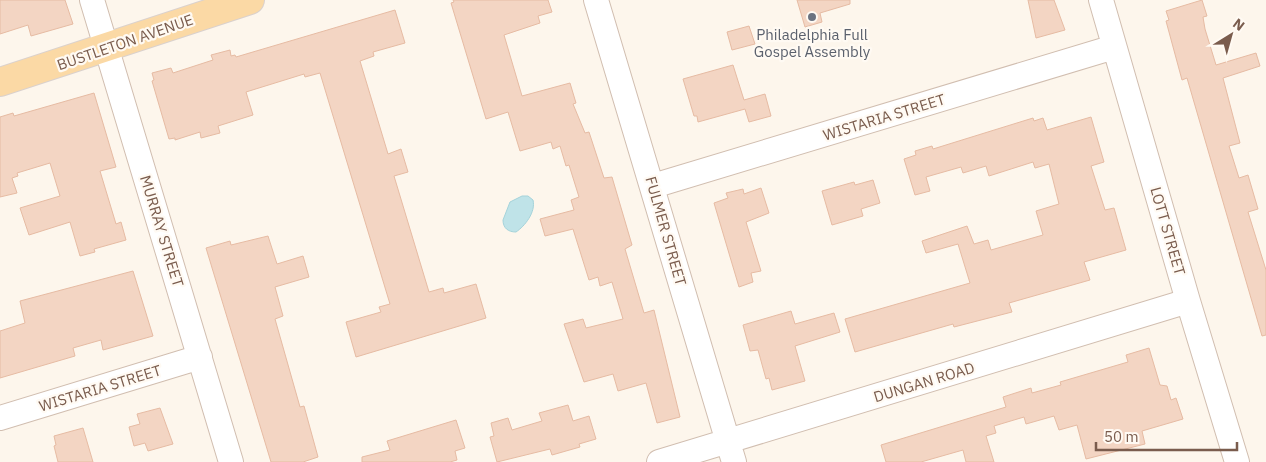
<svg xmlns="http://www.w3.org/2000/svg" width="1266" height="462" viewBox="0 0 1266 462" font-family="'IBM Plex Sans',sans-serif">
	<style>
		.water { fill: #bfe3e8; stroke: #a5d3da }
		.building { fill: #f3d5c3; stroke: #e6bba3 }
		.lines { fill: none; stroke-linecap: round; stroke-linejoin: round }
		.minor-casing { stroke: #d1beb0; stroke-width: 26 }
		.major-casing { stroke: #dad1cd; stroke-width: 30 }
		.minor { stroke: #fff; stroke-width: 24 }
		.major { stroke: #fbd9a5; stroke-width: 28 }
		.worship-dot { fill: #6b7280; stroke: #fffaf3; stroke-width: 2 }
		.labels { text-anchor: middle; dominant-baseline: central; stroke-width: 4.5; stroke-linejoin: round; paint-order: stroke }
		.worship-label { font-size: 15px; fill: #5b616d; stroke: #fffaf3 }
		.street-label { font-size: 15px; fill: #7a5c4d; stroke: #fffaf3 }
	</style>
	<rect width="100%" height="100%" fill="#fdf6ec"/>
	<!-- water -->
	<path class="water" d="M522,196H528L533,200C536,212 525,226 516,232C508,232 503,228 503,220L510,202Z"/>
	<!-- building -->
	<path class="building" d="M0,0H65L73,24L31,36L28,25L0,34Z
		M453,0H548L552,12L538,16L540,23L504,35L522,96L570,83L576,103L573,104L585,133L589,132L604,178L612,177L632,245L625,249L644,313L654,310L680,417L657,423L646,383L618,391L613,374L584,382L564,324L583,319L586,328L623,319L612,282L600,286L598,277L589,280L573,229L545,236L540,219L574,210L571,200L579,197L569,165L566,166L560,146L553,149L551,142L520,151L508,112L486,119L451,3L454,2Z
		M797,0H850V4L820,13L822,22L805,27Z
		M1028,0H1054L1065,30L1036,38Z
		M1202,0L1207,16L1203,17L1205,29L1216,65L1256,53L1260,66L1223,78L1240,143L1229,146L1239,178L1248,175L1258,209L1248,212L1266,270V335L1262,336L1187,78L1182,80L1166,21L1169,20L1166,11Z
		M395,10L405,43L373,52L374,56L360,61L388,154L401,149L408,172L394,176L429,292L443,288L444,293L476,284L486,318L356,357L346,322L381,312L379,307L390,304L320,73L305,77L304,74L246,92L253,115L218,126L220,133L201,138L200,132L175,140V138L169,139L152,81L154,80L152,73L171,68L173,73L213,60L211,55L230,50L231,56L235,55L236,57Z
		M749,26L755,44L732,50L727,32Z
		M733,65L744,100L765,94L771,116L749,122L745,109L698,122L697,116H694L683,79Z
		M94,93L116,167L100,171L116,224L121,222L126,240L94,249L95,252L80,256L70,222L29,235L20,208L60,196L50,163L17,173L18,176L12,178L17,193L0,197V117L13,113L14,116Z
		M1091,117L1104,162L1091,166L1105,210L1114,208L1126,250L1084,262L1090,280L1009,303L1012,312L954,327L953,324L855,352L845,319L970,283L958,244L926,253L922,241L967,226L974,244L988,240L991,250L1043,235L1036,211L1059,204L1049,164L1035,168L1033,162L989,176L986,166L963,173L961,167L926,177L930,191L915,195L904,159L916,155L915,151L932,146L933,149L1033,118L1034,121L1043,118L1047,130Z
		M873,180L880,203L861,209L863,216L832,225L822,191L854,182L855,185Z
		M761,188L769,213L746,222L761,271L751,273L753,282L739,287L714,203L728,198L726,193L743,189L744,194Z
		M268,236L277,264L303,256L309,277L275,287L283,316L275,319L300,407L304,406L318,457L303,462H271L206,248L230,241L231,245Z
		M133,271L153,336L103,350L101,340L73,348L75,356L0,378V331L25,323L20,301Z
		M791,311L795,324L834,313L840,332L795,346L805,381L772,390L769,378L766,379L758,350L750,351L743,325Z
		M1149,348L1160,385L1167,386L1171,400L1176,398L1183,419L1142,431L1145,444L1086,459L1077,425L1059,430L1054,416L1026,424L1024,417L994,426L996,433L986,436L994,462H966L963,450L921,462H886L881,445L1006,407L1003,397L1031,388L1032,393L1061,385L1060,382L1128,362L1126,355Z
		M568,405L573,421L589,416L596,439L579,444L580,447L552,455L550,449L497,462L490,437L494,436L491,423L508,418L512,430L542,421L539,413Z
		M160,408L173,444L148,451L145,443L134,446L129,427L140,424L137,414Z
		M456,420L465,448L455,451L457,460L450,462H362V457L390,450L387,441Z
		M83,428L93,462H58L54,446L56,445L54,436Z"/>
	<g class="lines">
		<defs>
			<path id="minor" d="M92,0L231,462
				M596,0L734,462
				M1101,0L1188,301L1237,462
				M653,186L1114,47
				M0,418L200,357
				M659,462L1188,301"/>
			<path id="major" d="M0,82L250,0"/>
		</defs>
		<!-- minor casing -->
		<use href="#minor" class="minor-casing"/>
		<!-- major casing -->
		<use href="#major" class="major-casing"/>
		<!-- minor -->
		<use href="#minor" class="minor"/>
		<!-- major -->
		<use href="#major" class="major"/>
	</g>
	<!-- markers -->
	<circle class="worship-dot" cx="812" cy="17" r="5"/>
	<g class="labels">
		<!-- worship labels -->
		<g class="worship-label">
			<text x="812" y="34">Philadelphia Full<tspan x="812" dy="17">Gospel Assembly</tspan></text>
		</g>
		<!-- street labels -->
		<g class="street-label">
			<text transform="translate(125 42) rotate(-19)">BUSTLETON AVENUE</text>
			<text transform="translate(884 117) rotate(-17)">WISTARIA STREET</text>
			<text transform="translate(162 231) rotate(73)">MURRAY STREET</text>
			<text transform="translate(666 231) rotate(74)">FULMER STREET</text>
			<text transform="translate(1168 231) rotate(74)">LOTT STREET</text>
			<text transform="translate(924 382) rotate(-17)">DUNGAN ROAD</text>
			<text transform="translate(100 388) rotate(-17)">WISTARIA STREET</text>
		</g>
	</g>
	<!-- north arrow -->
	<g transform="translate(1231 35) rotate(37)" stroke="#fffaf3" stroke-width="4" paint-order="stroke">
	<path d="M0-4L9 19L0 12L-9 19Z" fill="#7a5c4d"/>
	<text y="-8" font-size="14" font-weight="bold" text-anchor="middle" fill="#7a5c4d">N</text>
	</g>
	<!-- scale -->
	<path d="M1096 442v8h141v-8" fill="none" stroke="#7a5c4d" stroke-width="2.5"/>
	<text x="1104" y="442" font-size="15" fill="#7a5c4d" stroke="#fffaf3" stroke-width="4" paint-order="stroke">50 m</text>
</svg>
